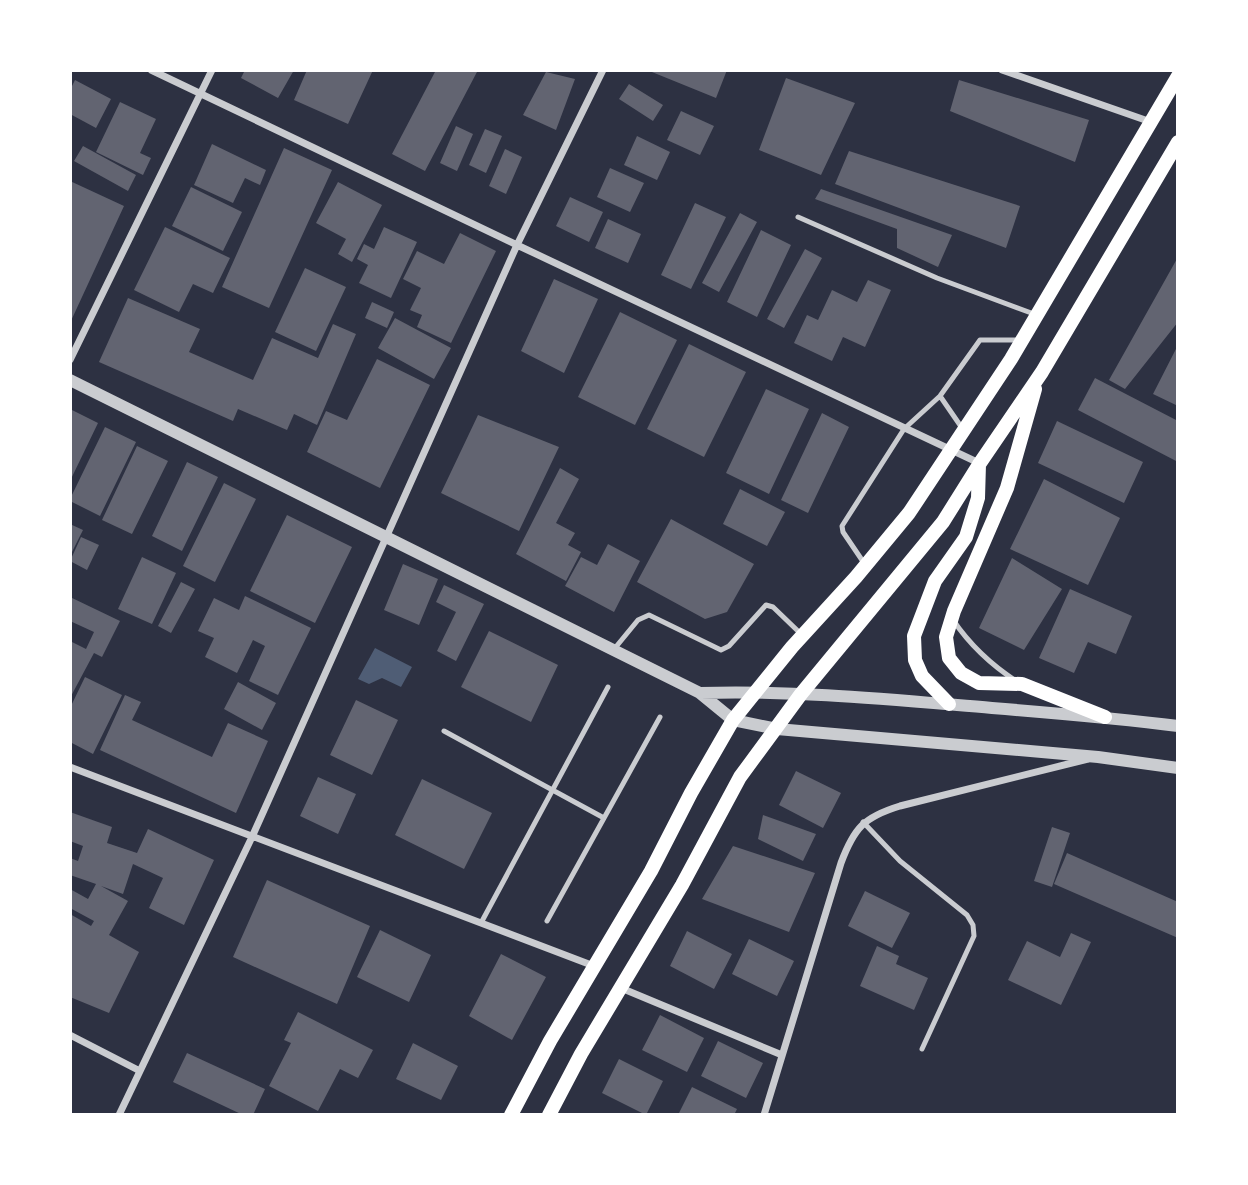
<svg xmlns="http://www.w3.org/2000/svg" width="1248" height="1185" viewBox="0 0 1248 1185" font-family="Ubuntu,sans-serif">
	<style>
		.water { fill: #4f5d75 }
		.building { fill: #626471 }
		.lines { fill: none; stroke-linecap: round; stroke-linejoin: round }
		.service { stroke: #caccd0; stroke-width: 5 }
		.minor { stroke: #caccd0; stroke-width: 7 }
		.tertiary { stroke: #caccd0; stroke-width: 12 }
		.secondary { stroke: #fff; stroke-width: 14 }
	</style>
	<rect width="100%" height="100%" fill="#2d3142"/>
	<!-- water -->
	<path class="water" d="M375,648L412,667L401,687L382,678L369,684L358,679Z"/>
	<!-- building -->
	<path class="building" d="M245,70H294L278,98L241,78Z
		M307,70H373L348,124L294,100Z
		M436,70H478L425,171L392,154Z
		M647,70H727L716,98Z
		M546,72L575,79L556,130L523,115Z
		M786,78L855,103L821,175L759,150Z
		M75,80L111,99L96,128L70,114V90Z
		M959,80L1089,120L1075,162L950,111Z
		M629,84L663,105L653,121L619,99Z
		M120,102L156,119L140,153L151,158L143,175L96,152Z
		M681,111L714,126L700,155L667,140Z
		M456,126L473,134L457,171L440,163Z
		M485,129L502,136L486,173L469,165Z
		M637,136L670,152L657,180L624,165Z
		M212,144L266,170L260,185L245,178L233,203L194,185Z
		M83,146L136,175L128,191L74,161Z
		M284,148L332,170L269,308L222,287Z
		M505,149L522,157L506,194L489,186Z
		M849,151L1020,206L1006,248L835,184Z
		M610,168L644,183L630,212L597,197Z
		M70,181L124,206L70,323Z
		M338,182L382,205L352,262L338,254L346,239L316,223Z
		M191,187L242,212L223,251L172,226Z
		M821,189L952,235L938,267L897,248V229L815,199Z
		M570,197L603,212L589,242L556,226Z
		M695,203L726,217L691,289L661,275Z
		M740,213L757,222L719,292L702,283Z
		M608,219L641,234L628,263L595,248Z
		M165,227L230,258L213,293L193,284L179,312L134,290Z
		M384,227L417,242L391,298L359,283L368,265L357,259L364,244L374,249Z
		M761,230L791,245L757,317L727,302Z
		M460,233L496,251L451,343L417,327L422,315L410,310L421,288L403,279L417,251L444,264Z
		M805,249L822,258L784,328L767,319Z
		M1178,257V322L1125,389L1109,380Z
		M305,268L346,287L316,351L275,332Z
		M554,279L598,299L564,373L521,351Z
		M868,280L891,290L865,347L843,337L832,361L794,343L807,315L818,320L832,290L857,302Z
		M128,298L200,329L189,352L253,380L272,338L318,358L333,324L356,334L317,425L294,414L287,430L238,409L233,421L99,362Z
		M372,302L394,312L387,328L365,318Z
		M620,312L677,340L635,425L578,397Z
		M395,318L451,348L434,379L378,348Z
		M689,344L746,372L704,457L647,429Z
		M1178,345V406L1153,394Z
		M377,359L430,385L380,488L307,452L326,411L347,420Z
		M1095,378L1178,421V462L1078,410Z
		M766,389L809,409L769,494L726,473Z
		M70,409L98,423L70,481Z
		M822,413L849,427L808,513L781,500Z
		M478,415L559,447L519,531L441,493Z
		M1057,421L1143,462L1124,503L1038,463Z
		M105,427L136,442L100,516L70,501V499Z
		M137,446L168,461L132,534L102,520Z
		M187,462L218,477L182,551L152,536Z
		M560,468L579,479L556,523L575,533L568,545L581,552L566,581L516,554Z
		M1044,479L1120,518L1088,585L1010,549Z
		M224,483L256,499L215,582L183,566Z
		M740,489L785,512L767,546L723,524Z
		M287,515L352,547L315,623L250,591Z
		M671,519L754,564L727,612L705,619L637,582Z
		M70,524L83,530L70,556Z
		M81,537L99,545L87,570L70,561Z
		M608,544L640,561L614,612L565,586L581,557L597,565Z
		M142,557L176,573L152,624L118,609Z
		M1012,558L1062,589L1024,650L979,628Z
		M403,564L438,579L419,625L384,610Z
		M181,582L195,589L171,633L158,626Z
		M444,585L484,604L456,661L437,651L456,612L436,602Z
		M1070,589L1132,616L1116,654L1088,642L1074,673L1039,658Z
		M245,596L311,628L278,695L249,681L265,646L253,640L237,673L205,657L214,638L198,631L214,598L239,610Z
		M70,597L120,621L102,657L94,653L70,698V641L86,649L94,632L70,621Z
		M489,631L558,665L531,722L461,687Z
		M85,677L122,695L93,754L70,742V708Z
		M238,682L276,703L262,730L224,709Z
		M125,695L141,702L132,720L212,757L228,723L268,741L236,813L100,750Z
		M356,700L398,720L372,775L330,755Z
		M796,771L841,793L823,828L779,805Z
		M318,777L356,794L338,834L300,816Z
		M422,779L492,813L464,869L395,835Z
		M70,812L112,827L107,843L137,853L148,829L214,860L184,925L149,908L163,878L133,864L123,894L101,886L128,901L109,935L139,952L109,1013L70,997V914L91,926L94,921L70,908V889L88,899L96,884L70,875V858L78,861L83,846L70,841Z
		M763,815L816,834L803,861L758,839Z
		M1052,827L1070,833L1052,887L1034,881Z
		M733,846L815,873L789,932L702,899Z
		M1067,853L1178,902V938L1054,884Z
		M267,880L370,926L337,1004L233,957Z
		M865,891L910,913L892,948L848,926Z
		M380,930L431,955L409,1002L357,977Z
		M687,931L732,954L714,989L670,966Z
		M1071,933L1091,942L1061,1005L1008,980L1027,941L1060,957Z
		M749,939L794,961L777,996L732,974Z
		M877,946L899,956L896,964L928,978L914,1010L860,986Z
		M501,954L546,977L512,1040L469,1016Z
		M298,1012L373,1050L358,1078L340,1069L318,1111L269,1086L291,1043L284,1040Z
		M660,1015L704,1038L687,1072L642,1050Z
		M718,1041L763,1063L746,1098L701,1076Z
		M413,1043L458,1066L441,1100L396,1079Z
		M187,1053L265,1089L253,1115H243L173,1082Z
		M619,1059L663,1081L646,1115L602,1093Z
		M692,1087L737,1109L734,1115H678Z"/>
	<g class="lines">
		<!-- service -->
		<path class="service" d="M798,217L937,278L1034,314
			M940,396L962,428
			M864,563L843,532L842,526L904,429L940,396L980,340H1019
			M953,620C970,645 990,664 1016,681
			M615,648L638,620L649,615L721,650L729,646L766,605L773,607L801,634
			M444,731L604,818
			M863,822L900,861L967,915L973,925L974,936L922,1049
			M547,921L660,717
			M481,923L608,687"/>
		<!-- minor -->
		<path class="minor" d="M151,70L517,245L979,463
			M1002,70L1151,122
			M70,360L212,70
			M70,767L594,966
			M621,988L782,1055
			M70,1035L140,1071
			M119,1115L252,837L517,245L603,70
			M764,1115L841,863C854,828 864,817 900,806L1088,759"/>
		<!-- tertiary -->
		<path class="tertiary" d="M70,380L700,693L733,720L777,729L1098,757L1178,768
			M700,693C797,690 895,700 992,708C1054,713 1116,718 1178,726"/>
		<!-- secondary -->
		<path class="secondary" d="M1035,389L1007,488L954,611L946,637L949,658L961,673L979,683L1022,684L1105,717
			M949,704L922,676L915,660L914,636L935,581L966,537L978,498L979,464
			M511,1115L550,1041L651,871L691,793L733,720L792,647L856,577L909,513L1011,359L1178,76
			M549,1115L581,1054L682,885L740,777L801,694L943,522L980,463L1042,372L1178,142"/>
	</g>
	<!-- border -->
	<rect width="1248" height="1185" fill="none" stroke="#ffffff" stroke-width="144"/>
</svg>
